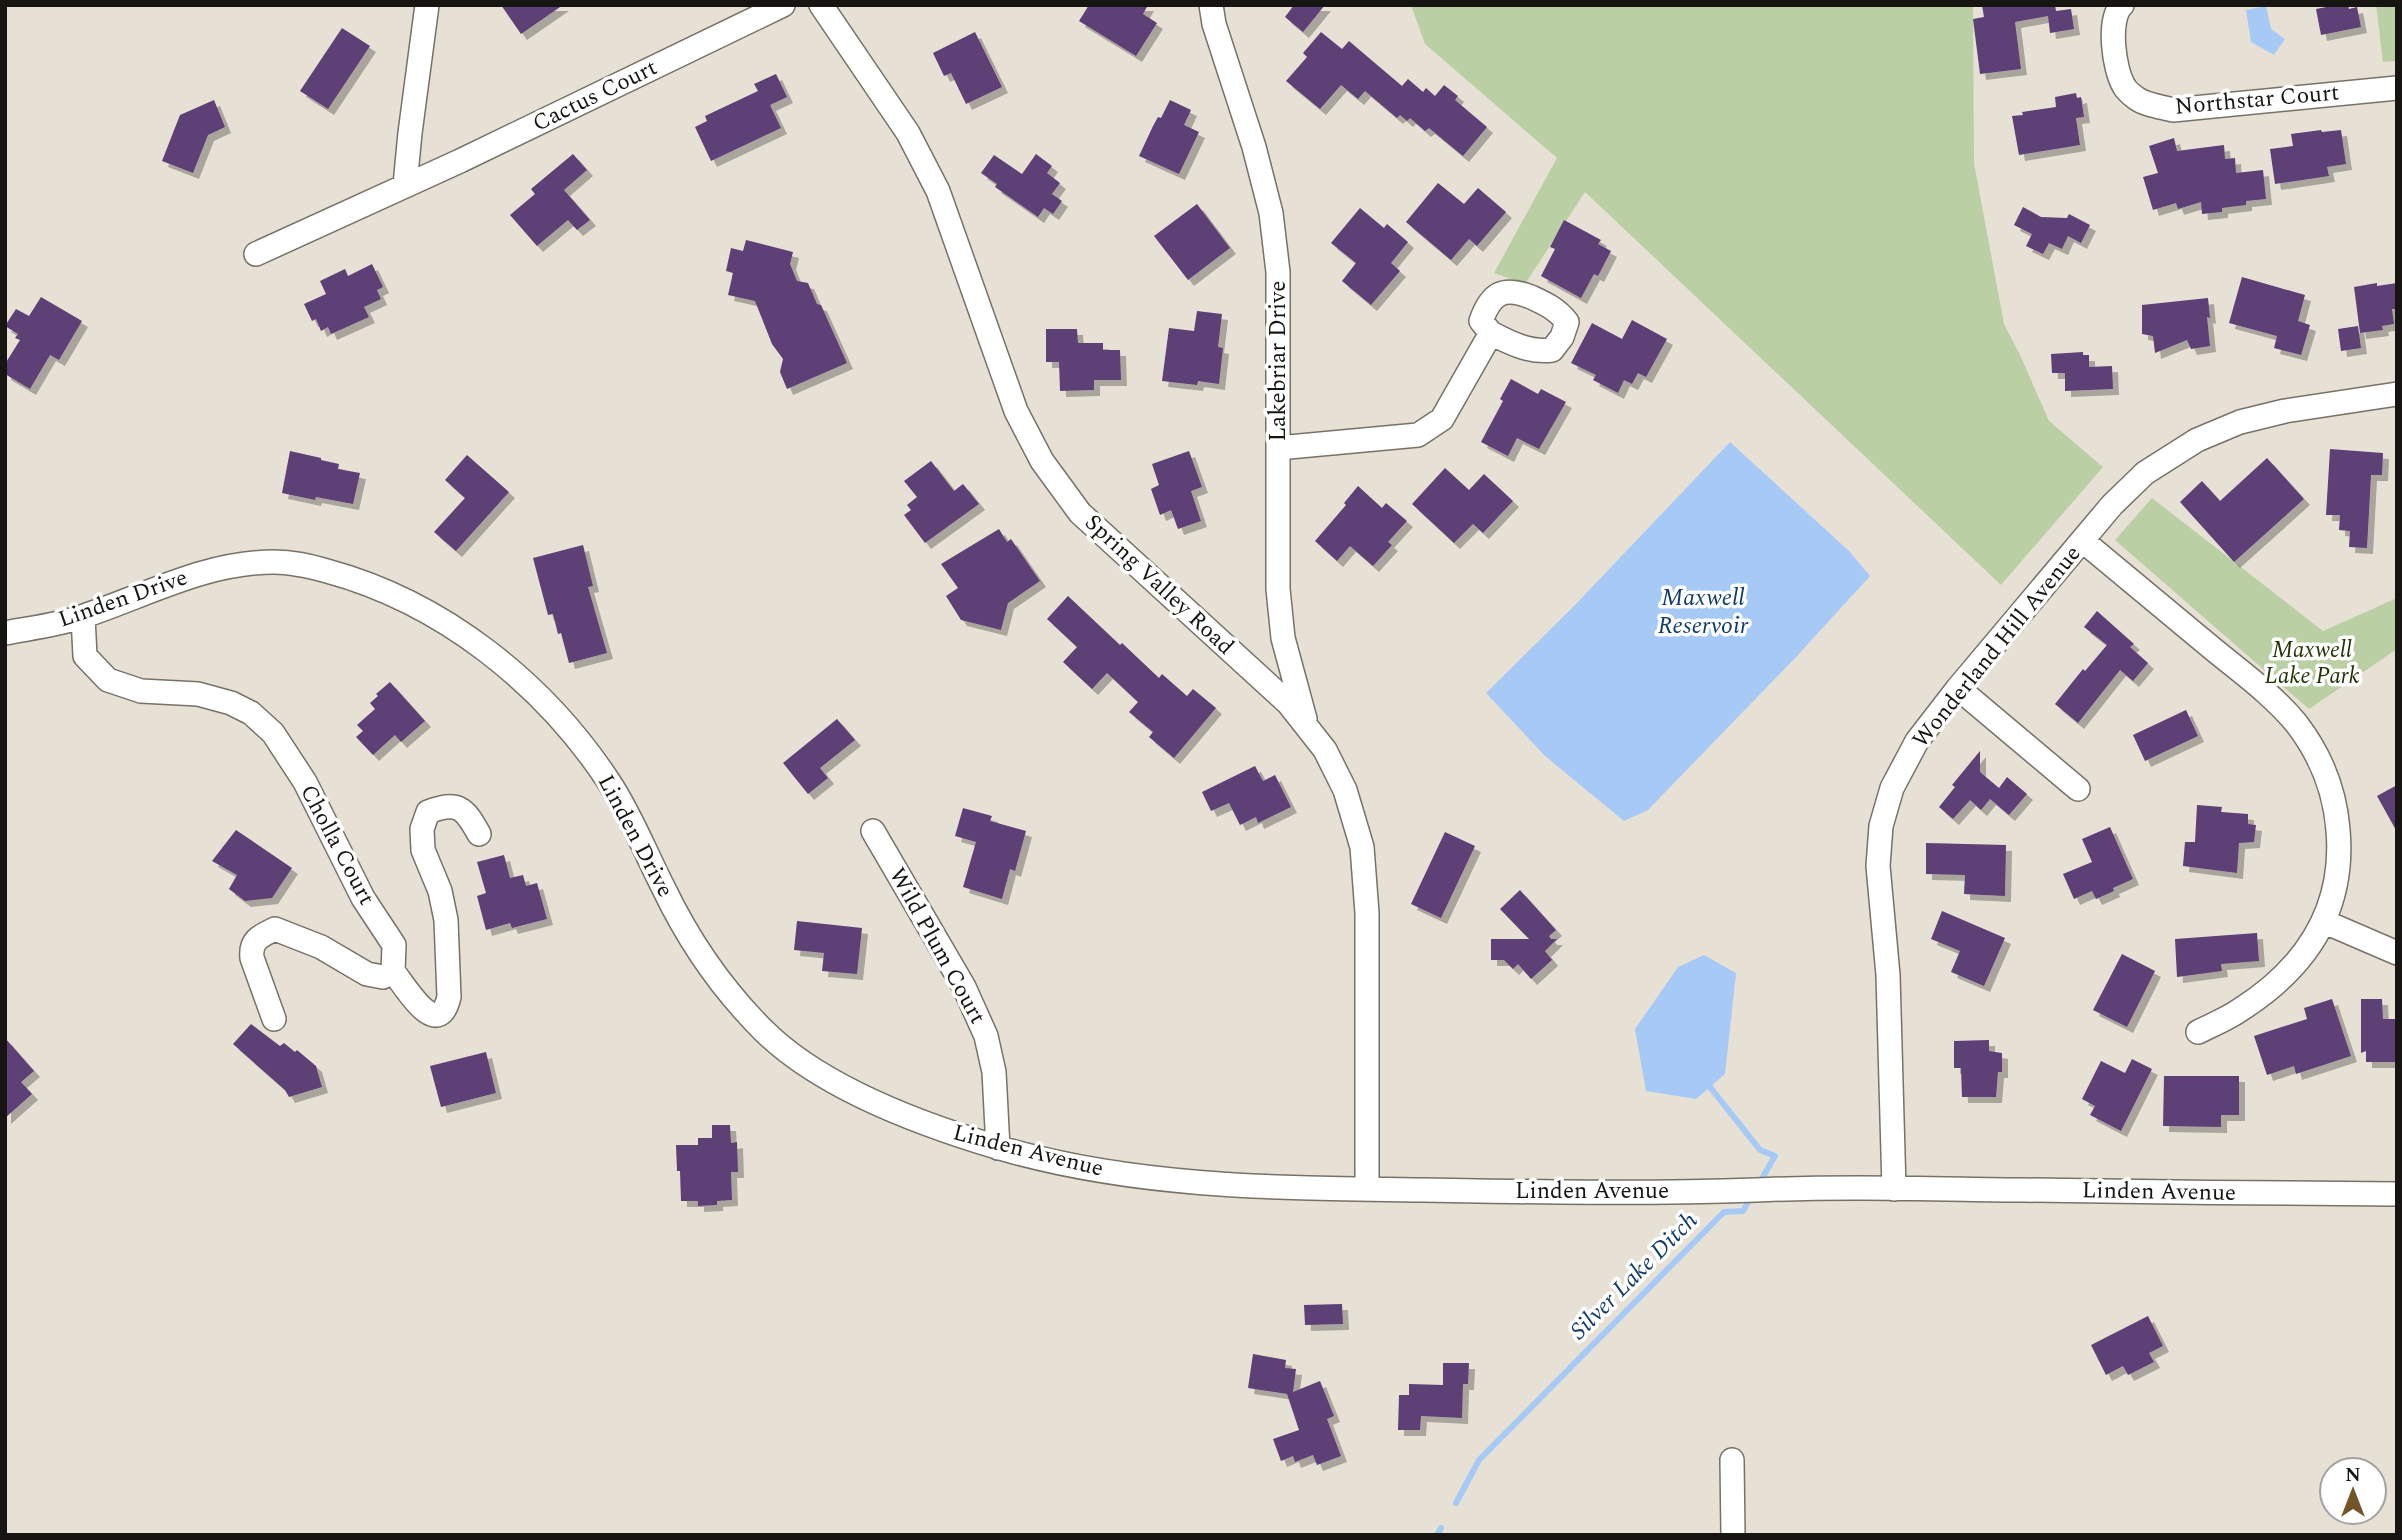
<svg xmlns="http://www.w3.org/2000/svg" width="2402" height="1540" viewBox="0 0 2402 1540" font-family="Spectral,serif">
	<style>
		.green { fill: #bacfa4 }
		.water { fill: #a6c9f6 }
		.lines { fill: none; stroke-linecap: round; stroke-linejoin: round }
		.stream { stroke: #a6c9f6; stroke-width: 6 }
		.building { fill: #5d3f75; filter: url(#shadow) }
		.minor-casing { stroke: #777167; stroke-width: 26 }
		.minor { stroke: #fff; stroke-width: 23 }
		.labels { text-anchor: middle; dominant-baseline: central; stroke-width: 7; stroke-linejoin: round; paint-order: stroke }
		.street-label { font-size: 23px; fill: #171511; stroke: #fff }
		.park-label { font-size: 23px; font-style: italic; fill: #223404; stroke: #fff }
		.water-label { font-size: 24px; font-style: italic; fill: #103a6c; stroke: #fff }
	</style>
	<defs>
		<filter id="shadow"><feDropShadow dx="6" dy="6" stdDeviation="0" flood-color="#0004"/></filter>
	</defs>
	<rect width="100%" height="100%" fill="#e7e1d5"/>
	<!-- green -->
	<path class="green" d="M1411,5H1973L1974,163L2004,324L2021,357L2049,421L2103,467L2001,585L1585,192L1525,284L1494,273L1557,158L1425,44Z
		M2376,5H2397V61L2383,62Z
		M2152,498L2323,631L2397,598V649L2309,709L2115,540Z"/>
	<!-- water -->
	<path class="water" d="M2266,6L2271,29L2285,39L2274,55L2251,42L2246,10Z
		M1730,442L1849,551L1870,576L1797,656L1648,810L1624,821L1545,756L1486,693L1576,604Z
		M1704,955L1736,973L1725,1074L1696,1099L1646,1091L1635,1029L1678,967Z"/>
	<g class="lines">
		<!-- stream -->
		<path class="stream" d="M1710,1087L1760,1150L1775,1156L1758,1185
			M1456,1503L1479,1460L1724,1212L1743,1211L1751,1197
			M1437,1535L1441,1528"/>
	</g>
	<!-- building -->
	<path class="building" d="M501,5H563L521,34Z
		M1089,5H1148L1143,14L1157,23L1136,56L1079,21Z
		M1294,5H1325L1303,32L1285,17Z
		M1982,5H2055L2056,11L2071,9L2074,29L2050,33L2048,16L2015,22L2021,69L1980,74L1973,19L1984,17Z
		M2337,5H2348L2349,9L2357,7L2361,27L2321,35L2316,9Z
		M342,28L370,46L328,109L300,91Z
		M975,32L1002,87L966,104L951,73L944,76L933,53Z
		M1321,32L1342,49L1349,41L1402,86L1408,79L1423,92L1426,88L1435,96L1444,85L1458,96L1455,100L1487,127L1463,156L1429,128L1425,131L1410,118L1407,121L1400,115L1397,118L1365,91L1358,99L1341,85L1320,109L1286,81L1307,57L1303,53Z
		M776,74L787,97L770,105L781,128L711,161L695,127L707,121L705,116L758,91L754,84Z
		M2076,93L2077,98L2081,97L2084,117L2076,118L2080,145L2019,155L2012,116L2023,115L2022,112L2056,107L2055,97Z
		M214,100L225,127L208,135L193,173L162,161L180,115Z
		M1170,100L1191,110L1184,125L1199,132L1179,174L1139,156L1153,126L1158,117L1161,118Z
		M2321,130L2322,132L2341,130L2346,164L2327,167L2329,176L2275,184L2270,149L2293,146L2291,134Z
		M2174,138L2177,151L2224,145L2225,159L2235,158L2236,173L2263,170L2266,199L2246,201V205L2222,208V212L2202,214L2201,202L2178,209L2176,203L2153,210L2143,177L2158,173L2149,146Z
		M573,154L587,170L564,190L590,220L577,230L568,220L537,246L510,215L535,194L531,189Z
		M1036,154L1052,166L1047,173L1060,183L1052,194L1062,201L1053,214L1044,208L1038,217L995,187L997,184L981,173L994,155L1022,174Z
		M1438,183L1464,204L1478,188L1506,212L1477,246L1469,239L1451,260L1406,222Z
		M1197,204L1230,248L1188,280L1154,236Z
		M2023,207L2041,217L2067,218L2069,214L2090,225L2081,243L2068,236L2062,249L2049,243L2043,254L2026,246L2032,234L2014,225Z
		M1360,208L1384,228L1387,224L1408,242L1391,263L1400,271L1371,305L1342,281L1356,263L1331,243Z
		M1564,220L1601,240L1598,244L1611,251L1598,276L1594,274L1581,298L1541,276L1555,249L1550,247Z
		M746,240L793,252L790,264L797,281L808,283L817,304L821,305L847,363L787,389L780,372L783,359L772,344L755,301L728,295L733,273L726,271L731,248L743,251Z
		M372,264L383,287L377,290L381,299L364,307L369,317L331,334L328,327L321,331L316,319L312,321L304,304L326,294L320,281L345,269L348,276Z
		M2242,277L2305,295L2298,321L2310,325L2301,355L2274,348L2277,336L2229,323Z
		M2377,283V286L2397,283V309H2392L2394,324L2382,326L2383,330L2360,333L2354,287Z
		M41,297L82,321L59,360L50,355L30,389L5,374V364L20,340L15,338L18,334L5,326L16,309L29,316Z
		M2208,298L2210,318L2207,317L2210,346L2191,349L2187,340L2155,353L2153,336L2142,334V305Z
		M1197,311L1222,314L1218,347L1223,348L1219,384L1198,381L1197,385L1162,381L1169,328L1194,331Z
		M1632,320L1667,339L1646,377L1638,373L1632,384L1624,380L1618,393L1593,380L1596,375L1571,363L1592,323L1622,339Z
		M2358,326L2361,348L2341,351L2338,329Z
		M1046,329H1077L1078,343H1103V350H1120L1121,380H1094V390L1060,391L1059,362H1046Z
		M2083,352V355H2089V367L2112,366L2113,389L2065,391V373H2052L2051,354Z
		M1511,379L1538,394L1541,389L1566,402L1539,449L1517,438L1508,456L1481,442L1503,401L1500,399Z
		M2330,449L2383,453L2382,475H2371L2367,548L2349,547L2350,531L2339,530L2340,515H2326Z
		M290,451L321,458V460L339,464L338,469L360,473L353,504L316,497L315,500L282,493Z
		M1189,451L1202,487L1191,491L1201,521L1178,529L1171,510L1160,515L1151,489L1159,485L1152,464Z
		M467,455L509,492L456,551L434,532L465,498L445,480Z
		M2267,458L2304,499L2234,562L2180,502L2202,481L2220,501Z
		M931,461L954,491L963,484L979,504L925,543L904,515L911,510L907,505L917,497L904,481Z
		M1445,468L1469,490L1484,474L1513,501L1483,533L1473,524L1454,543L1412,504Z
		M1358,486L1382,508L1386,503L1407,521L1388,542L1392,545L1373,566L1350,546L1337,561L1315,541L1346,505L1344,503Z
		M999,529L1007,542L1011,539L1040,581L1008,603L1001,630L961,620L946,596L958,588L941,564Z
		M583,545L593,586L588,587L607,653L569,663L561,633L558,634L553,614L548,615L533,558Z
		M1068,596L1120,645L1122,643L1159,678L1162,674L1187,696L1193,689L1216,708L1174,758L1149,737L1153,732L1129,712L1138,702L1107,673L1092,689L1063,662L1077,647L1047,619Z
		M2097,611L2134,644L2130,647L2148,663L2133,681L2120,670L2078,723L2055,704L2083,669L2085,671L2107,645L2084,627Z
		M390,682L425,721L401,742L395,735L373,755L356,737L363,731L357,725L375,709L370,703L378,696L376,694Z
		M2186,710L2198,736L2145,761L2133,735Z
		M837,719L855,740L820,768L828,778L808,794L783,763Z
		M1980,751V772L1999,788L2007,777L2027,794L2009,815L1990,799L1981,810L1970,800L1953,819L1939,807L1955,787L1952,785Z
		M1255,766L1263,781L1275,775L1291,807L1258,823L1256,817L1240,825L1229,803L1211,811L1202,792Z
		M2397,785V832L2377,796Z
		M2197,805L2222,807L2221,812L2248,814V824L2256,825L2254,842L2239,843L2237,873L2183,866L2185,842H2195Z
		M963,808L992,816L990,821L1026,831L1015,871L1010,869L1002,899L963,887L976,842L955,836Z
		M2110,827L2133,879L2113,888L2114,891L2096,899L2092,891L2074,899L2063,874L2092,862L2082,839Z
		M236,830L292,868L272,898L245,901L229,889L237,875L212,861Z
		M1445,832L1475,846L1441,918L1411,904Z
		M1926,843L2006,845L2005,896L1964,894L1965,875L1926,874Z
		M504,855L510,878L523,875L526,886L537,883L547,919L512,928L510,923L486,930L477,896L486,893L477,862Z
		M1520,890L1556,930L1549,936L1551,939H1557L1545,951L1552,960L1531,979L1518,964L1513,969L1504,960H1491V939H1529L1500,909Z
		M1942,911L2005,938L1984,986L1951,972L1960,951L1931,939Z
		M797,921L862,928L857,974L822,971L824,953L794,950Z
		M2257,933L2259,961L2221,964L2222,971L2177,977L2175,939Z
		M2122,954L2155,971L2127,1027L2093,1010Z
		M2332,999L2351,1056L2296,1074L2294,1066L2267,1075L2254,1036L2307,1019L2304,1008Z
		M2361,999H2382L2383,1019H2396L2397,1062H2366V1051L2361,1053Z
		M251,1024L280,1046L284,1043L295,1052L297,1050L316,1066L322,1087L289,1097L285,1090L233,1044Z
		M5,1038L34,1071L21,1082L32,1094L5,1118Z
		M1989,1040V1051L2002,1053V1072H1998L1996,1097H1962L1961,1068H1954V1041Z
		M486,1052L496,1093L441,1107L430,1066Z
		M2132,1059L2152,1069L2121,1131L2090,1115L2095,1106L2082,1099L2101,1061L2125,1073Z
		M2164,1076H2239V1115H2221V1127L2163,1126Z
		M712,1125H730L731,1143L737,1142L738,1172H731L732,1200L717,1201V1205L698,1206V1201H681L680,1171H677L676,1145H698V1138H712Z
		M1342,1304L1343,1324L1305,1325L1304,1305Z
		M2148,1316L2163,1346L2149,1353L2154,1362L2128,1375L2123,1366L2106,1375L2091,1345Z
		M1253,1354L1286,1360L1285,1368L1296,1369L1293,1392L1320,1381L1334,1416L1327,1419L1341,1456L1317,1465L1313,1455L1295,1462L1293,1456L1281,1461L1273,1439L1299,1430L1287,1394L1248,1388Z
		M1443,1363H1469L1468,1384H1463L1462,1418L1421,1416L1420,1430H1398L1399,1395H1409V1384L1443,1385Z"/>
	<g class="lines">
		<defs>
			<path id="minor" d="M821,5L908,133L938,191L1016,411L1042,461L1080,513L1288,703L1325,750L1345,790L1362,847L1367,913V1189
				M1211,5L1214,24L1254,147L1271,213L1278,272V589L1283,638L1305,719
				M2122,5C2107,19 2114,70 2124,86C2126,90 2132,95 2136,98C2145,105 2162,107 2173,110L2397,88
				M405,185L410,133L427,5
				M256,254L460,161L783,5
				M1278,448L1418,435L1442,419L1491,333C1510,343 1530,353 1552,350L1562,337L1567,322C1557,309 1546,304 1531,297C1503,286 1491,293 1481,321L1491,333
				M2083,541C2126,577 2170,613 2213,649C2241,672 2273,695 2296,723C2320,754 2335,791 2338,830C2345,910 2306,968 2240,1010C2227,1019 2212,1025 2198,1032
				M83,617L85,656L108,680L141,691L198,694L231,703L251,713L273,733L305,782L363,898L394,945L393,971L383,977L367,974L321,947L275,929C260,936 250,940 252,958L274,1019
				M5,633C31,628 58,625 84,616C147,595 206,562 274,562C293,562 309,566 327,571C442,602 544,683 609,782C631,815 646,854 664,889C689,941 722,989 763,1030C821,1088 922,1125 1000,1148C1137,1188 1281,1188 1423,1190C1534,1192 1646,1194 1756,1190C1845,1186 1934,1189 2023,1190C2148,1192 2272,1193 2397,1194
				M1958,688L2078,789
				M873,831L964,987L986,1036L994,1072L998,1148
				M2325,922L2397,953
				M393,971C405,986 438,1044 449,997L446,920L440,891L423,850L422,829L428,812C458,801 464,807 479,834
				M1894,1189L1888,975L1878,866L1881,826L1892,788L1917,741L1958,688L2112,505L2145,473L2197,440L2240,422L2285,411L2397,394
				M1732,1460L1733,1535"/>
		</defs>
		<!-- minor casing -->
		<use href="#minor" class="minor-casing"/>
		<!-- minor -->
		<use href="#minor" class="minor"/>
	</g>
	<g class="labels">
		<!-- street labels -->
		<g class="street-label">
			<text transform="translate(595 96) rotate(-26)">Cactus Court</text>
			<text transform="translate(2257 100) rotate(-5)">Northstar Court</text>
			<text transform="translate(1278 361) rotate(-90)">Lakebriar Drive</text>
			<text transform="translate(1159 585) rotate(43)">Spring Valley Road</text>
			<text transform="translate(123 599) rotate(-19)">Linden Drive</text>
			<text transform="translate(1997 647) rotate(-51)">Wonderland Hill Avenue</text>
			<text transform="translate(635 836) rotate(62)">Linden Drive</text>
			<text transform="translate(337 845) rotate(62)">Cholla Court</text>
			<text transform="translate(937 946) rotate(61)">Wild Plum Court</text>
			<text transform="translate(1028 1151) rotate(14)">Linden Avenue</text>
			<text x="1592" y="1191">Linden Avenue</text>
			<text transform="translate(2159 1192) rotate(1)">Linden Avenue</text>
		</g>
		<!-- park labels -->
		<g class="park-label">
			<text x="2312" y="650">Maxwell<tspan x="2312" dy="26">Lake Park</tspan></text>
		</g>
		<!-- water labels -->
		<g class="water-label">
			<text x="1703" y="598">Maxwell<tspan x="1703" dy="28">Reservoir</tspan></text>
			<text transform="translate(1634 1276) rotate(-45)">Silver Lake Ditch</text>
		</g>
	</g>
	<!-- border -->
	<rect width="2402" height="1540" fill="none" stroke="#171511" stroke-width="14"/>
	<!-- north arrow -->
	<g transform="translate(2353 1491)"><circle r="33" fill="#ffffff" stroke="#a2a1a0" stroke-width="2"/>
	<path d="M0-5L12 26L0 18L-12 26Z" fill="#74552a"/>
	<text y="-10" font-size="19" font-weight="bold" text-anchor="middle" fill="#171511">N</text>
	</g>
</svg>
